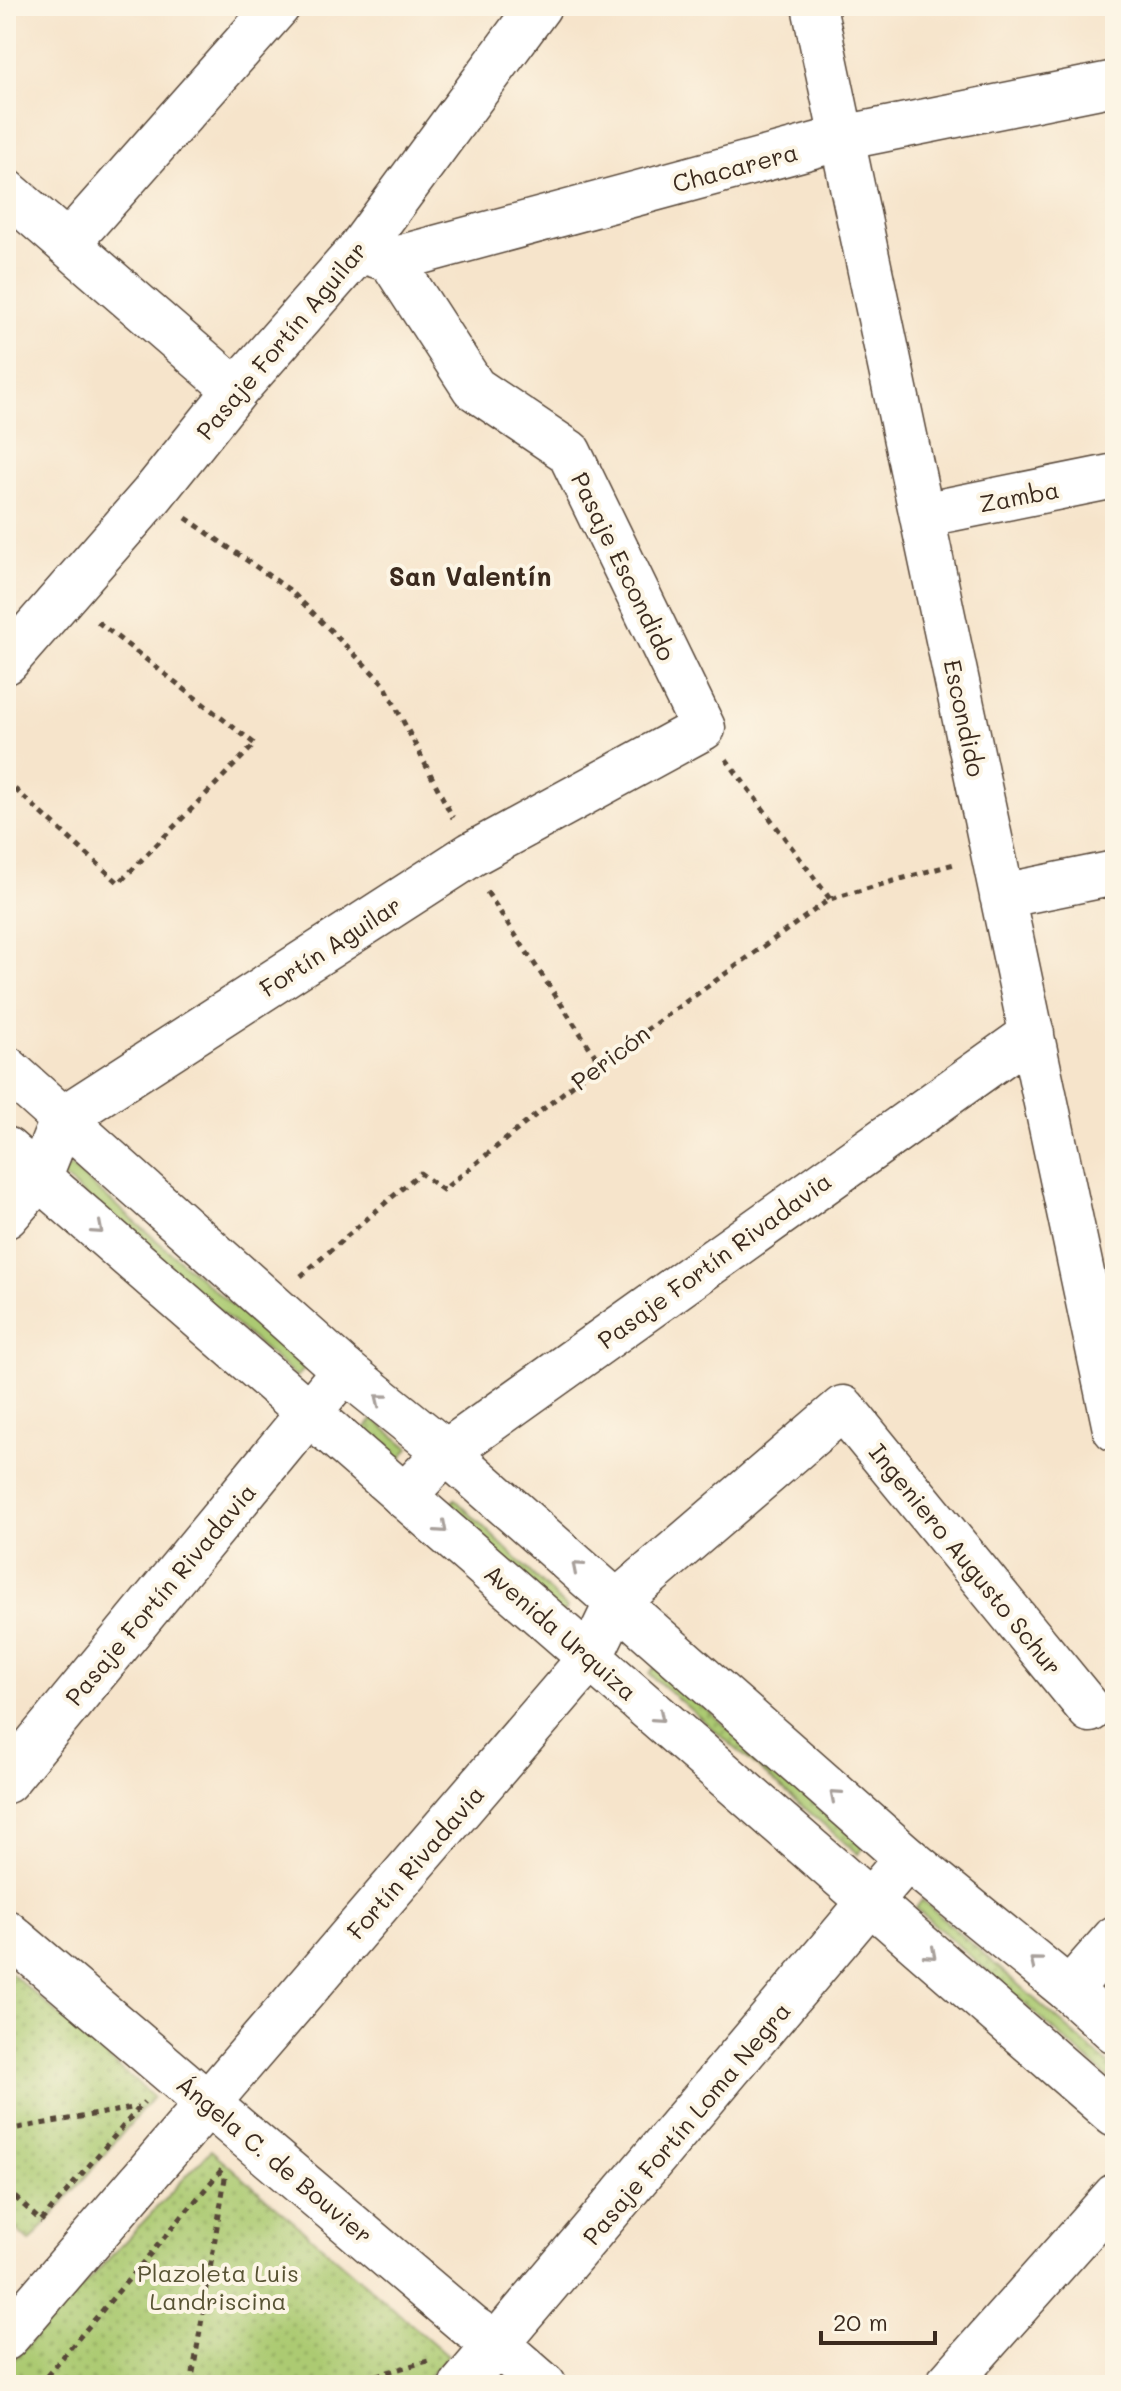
<svg xmlns="http://www.w3.org/2000/svg" width="1121" height="2391" viewBox="0 0 1121 2391" font-family="Mali,sans-serif">
	<style>
		.grass { fill: #acca72; stroke: #747a48; stroke-width: 2 }
		.park { fill: url(#park-dots); stroke: #747a48; stroke-width: 2 }
		.lines { fill: none; stroke-linecap: round; stroke-linejoin: round }
		.minor-casing { stroke: #574638; stroke-width: 47 }
		.major-casing { stroke: #574638; stroke-width: 47 }
		.path { stroke: #574638; stroke-width: 5; stroke-dasharray: 6 6; stroke-linecap: butt }
		.minor { stroke: #fff; stroke-width: 44 }
		.major { stroke: #fff; stroke-width: 44 }
		.oneway { stroke: #a79f9a }
		.labels { text-anchor: middle; dominant-baseline: central; stroke-width: 8; stroke-linejoin: round; paint-order: stroke }
		.street-label { font-size: 24px; fill: #3b2a1e; stroke: #fcf5e5 }
		.park-label { font-size: 24px; fill: #575233; stroke: #fcf5e5 }
		.neighbourhood-label { font-size: 26px; font-weight: bold; fill: #3b2a1e; stroke: #fcf5e5 }
	</style>
	<defs>
		<pattern id="park-dots" width="8" height="8" patternUnits="userSpaceOnUse" patternTransform="scale(2)"><rect width="8" height="8" fill="#acca72"/><path d="M2 2h.1M6 6h.1" fill="none" stroke="#8da45d" stroke-width="1.8" stroke-linecap="round"/></pattern>
	</defs>
	<rect width="100%" height="100%" fill="#fcf5e5"/>
	<filter id="ink" filterUnits="userSpaceOnUse"><feTurbulence type="fractalNoise" baseFrequency=".0125" numOctaves="2"/><feDisplacementMap in="SourceGraphic" scale="16" xChannelSelector="R" yChannelSelector="G"/><feConvolveMatrix kernelMatrix="1 2 1 2 8 2 1 2 1" color-interpolation-filters="sRGB"/></filter>
	<filter id="wash" filterUnits="userSpaceOnUse"><feTurbulence type="fractalNoise" baseFrequency=".006" numOctaves="4" result="noise"/><feDisplacementMap in="SourceGraphic" scale="32" xChannelSelector="R" yChannelSelector="G"/><feGaussianBlur stdDeviation="1.8" result="paint"/><feColorMatrix in="noise" values="0 0 0 0 0 0 0 0 0 0 0 0 0 0 0 0 0 1.4 0 .05"/><feComposite in="paint" operator="in"/></filter>
	<g filter="url(#wash)">
		<rect width="100%" height="100%" fill="#f6e4cb"/>
		<!-- grass -->
		<path class="grass" d="M70,1166L305,1368L297,1377L62,1176Z"/>
		<!-- park -->
		<path class="park" d="M373,1419L409,1448L400,1460L363,1431Z
			M455,1499L567,1608L560,1616L447,1507Z
			M656,1666L865,1846L858,1854L649,1674Z
			M922,1900L1115,2070V2084L916,1908Z
			M6,1969L153,2097L30,2242L6,2220Z
			M211,2150L448,2356L421,2385H6V2368Z"/>
	</g>
	<g filter="url(#ink)">
		<g class="lines">
			<defs>
				<path id="minor" d="M814,6L1115,1429
					M6,191L236,390
					M67,244L278,6
					M365,252L391,260L842,138L1115,83
					M922,515L1115,476
					M6,662L152,495L236,390L359,250L539,6
					M1002,896L1115,873
					M6,1216L39,1178L63,1118L472,854L703,728L569,452L474,388L391,260
					M404,1496L446,1452L1032,1034
					M6,1781L344,1370
					M6,1932L471,2327L498,2345L544,2385
					M1069,1990L1115,1938
					M6,2338L590,1658L617,1602L843,1408L1090,1710
					M462,2385L907,1858
					M947,2385L1115,2196"/>
				<path id="major" d="M6,1068L344,1370L446,1452L907,1858L1069,1990L1115,2031
					M6,1149L1115,2115"/>
			</defs>
			<!-- minor casing -->
			<use href="#minor" class="minor-casing"/>
			<!-- major casing -->
			<use href="#major" class="major-casing"/>
			<!-- path -->
			<path class="path" d="M186,518L291,591L384,684L453,818
				M726,759L830,899
				M6,781L119,883L255,744L94,619
				M487,892L600,1063
				M301,1276L420,1173L443,1190L600,1063L830,899L954,864
				M6,2130L138,2107
				M6,2189L42,2222
				M41,2221L144,2102
				M39,2385L224,2167
				M191,2385L226,2172
				M341,2385L428,2361"/>
			<!-- minor -->
			<use href="#minor" class="minor"/>
			<!-- major -->
			<use href="#major" class="major"/>
		</g>
		<!-- one-way arrows -->
		<defs><path id="oneway-chevron" d="M-2-3.5L2.5 0L-2 3.5" fill="none" stroke-width="1.6" stroke-linecap="round" stroke-linejoin="round" transform="scale(2)"/></defs>
		<g class="oneway">
			<use href="#oneway-chevron" transform="translate(98 1229) rotate(41)"/>
			<use href="#oneway-chevron" transform="translate(380 1399) rotate(-141)"/>
			<use href="#oneway-chevron" transform="translate(442 1528) rotate(41)"/>
			<use href="#oneway-chevron" transform="translate(577 1567) rotate(-139)"/>
			<use href="#oneway-chevron" transform="translate(659 1717) rotate(41)"/>
			<use href="#oneway-chevron" transform="translate(835 1795) rotate(-139)"/>
			<use href="#oneway-chevron" transform="translate(931 1954) rotate(41)"/>
			<use href="#oneway-chevron" transform="translate(1035 1962) rotate(-141)"/>
		</g>
	</g>
	<g class="labels">
		<!-- street labels -->
		<g class="street-label">
			<text transform="translate(735 167) rotate(-15)">Chacarera</text>
			<text transform="translate(281 340) rotate(-50)">Pasaje Fortín Aguilar</text>
			<text transform="translate(1019 496) rotate(-11)">Zamba</text>
			<text transform="translate(624 566) rotate(64)">Pasaje Escondido</text>
			<text transform="translate(965 718) rotate(78)">Escondido</text>
			<text transform="translate(330 946) rotate(-33)">Fortín Aguilar</text>
			<text transform="translate(610 1057) rotate(-37)">Pericón</text>
			<text transform="translate(714 1260) rotate(-36)">Pasaje Fortín Rivadavia</text>
			<text transform="translate(966 1559) rotate(51)">Ingeniero Augusto Schur</text>
			<text transform="translate(160 1594) rotate(-50)">Pasaje Fortín Rivadavia</text>
			<text transform="translate(561 1632) rotate(41)">Avenida Urquiza</text>
			<text transform="translate(415 1862) rotate(-49)">Fortín Rivadavia</text>
			<text transform="translate(686 2123) rotate(-50)">Pasaje Fortín Loma Negra</text>
			<text transform="translate(275 2159) rotate(40)">Ángela C. de Bouvier</text>
		</g>
		<!-- park labels -->
		<g class="park-label">
			<text x="218" y="2272">Plazoleta Luis<tspan x="218" dy="28">Landriscina</tspan></text>
		</g>
		<!-- neighbourhood labels -->
		<g class="neighbourhood-label">
			<text x="470" y="576">San Valentín</text>
		</g>
	</g>
	<!-- margin -->
	<rect width="1121" height="2391" fill="none" stroke="#fcf5e5" stroke-width="32"/>
	<!-- scale -->
	<path d="M821 2331v12h114v-12" fill="none" stroke="#3b2a1e" stroke-width="4"/>
	<text x="833" y="2331" font-size="24" fill="#3b2a1e" stroke="#fcf5e5" stroke-width="6" paint-order="stroke">20 m</text>
</svg>
